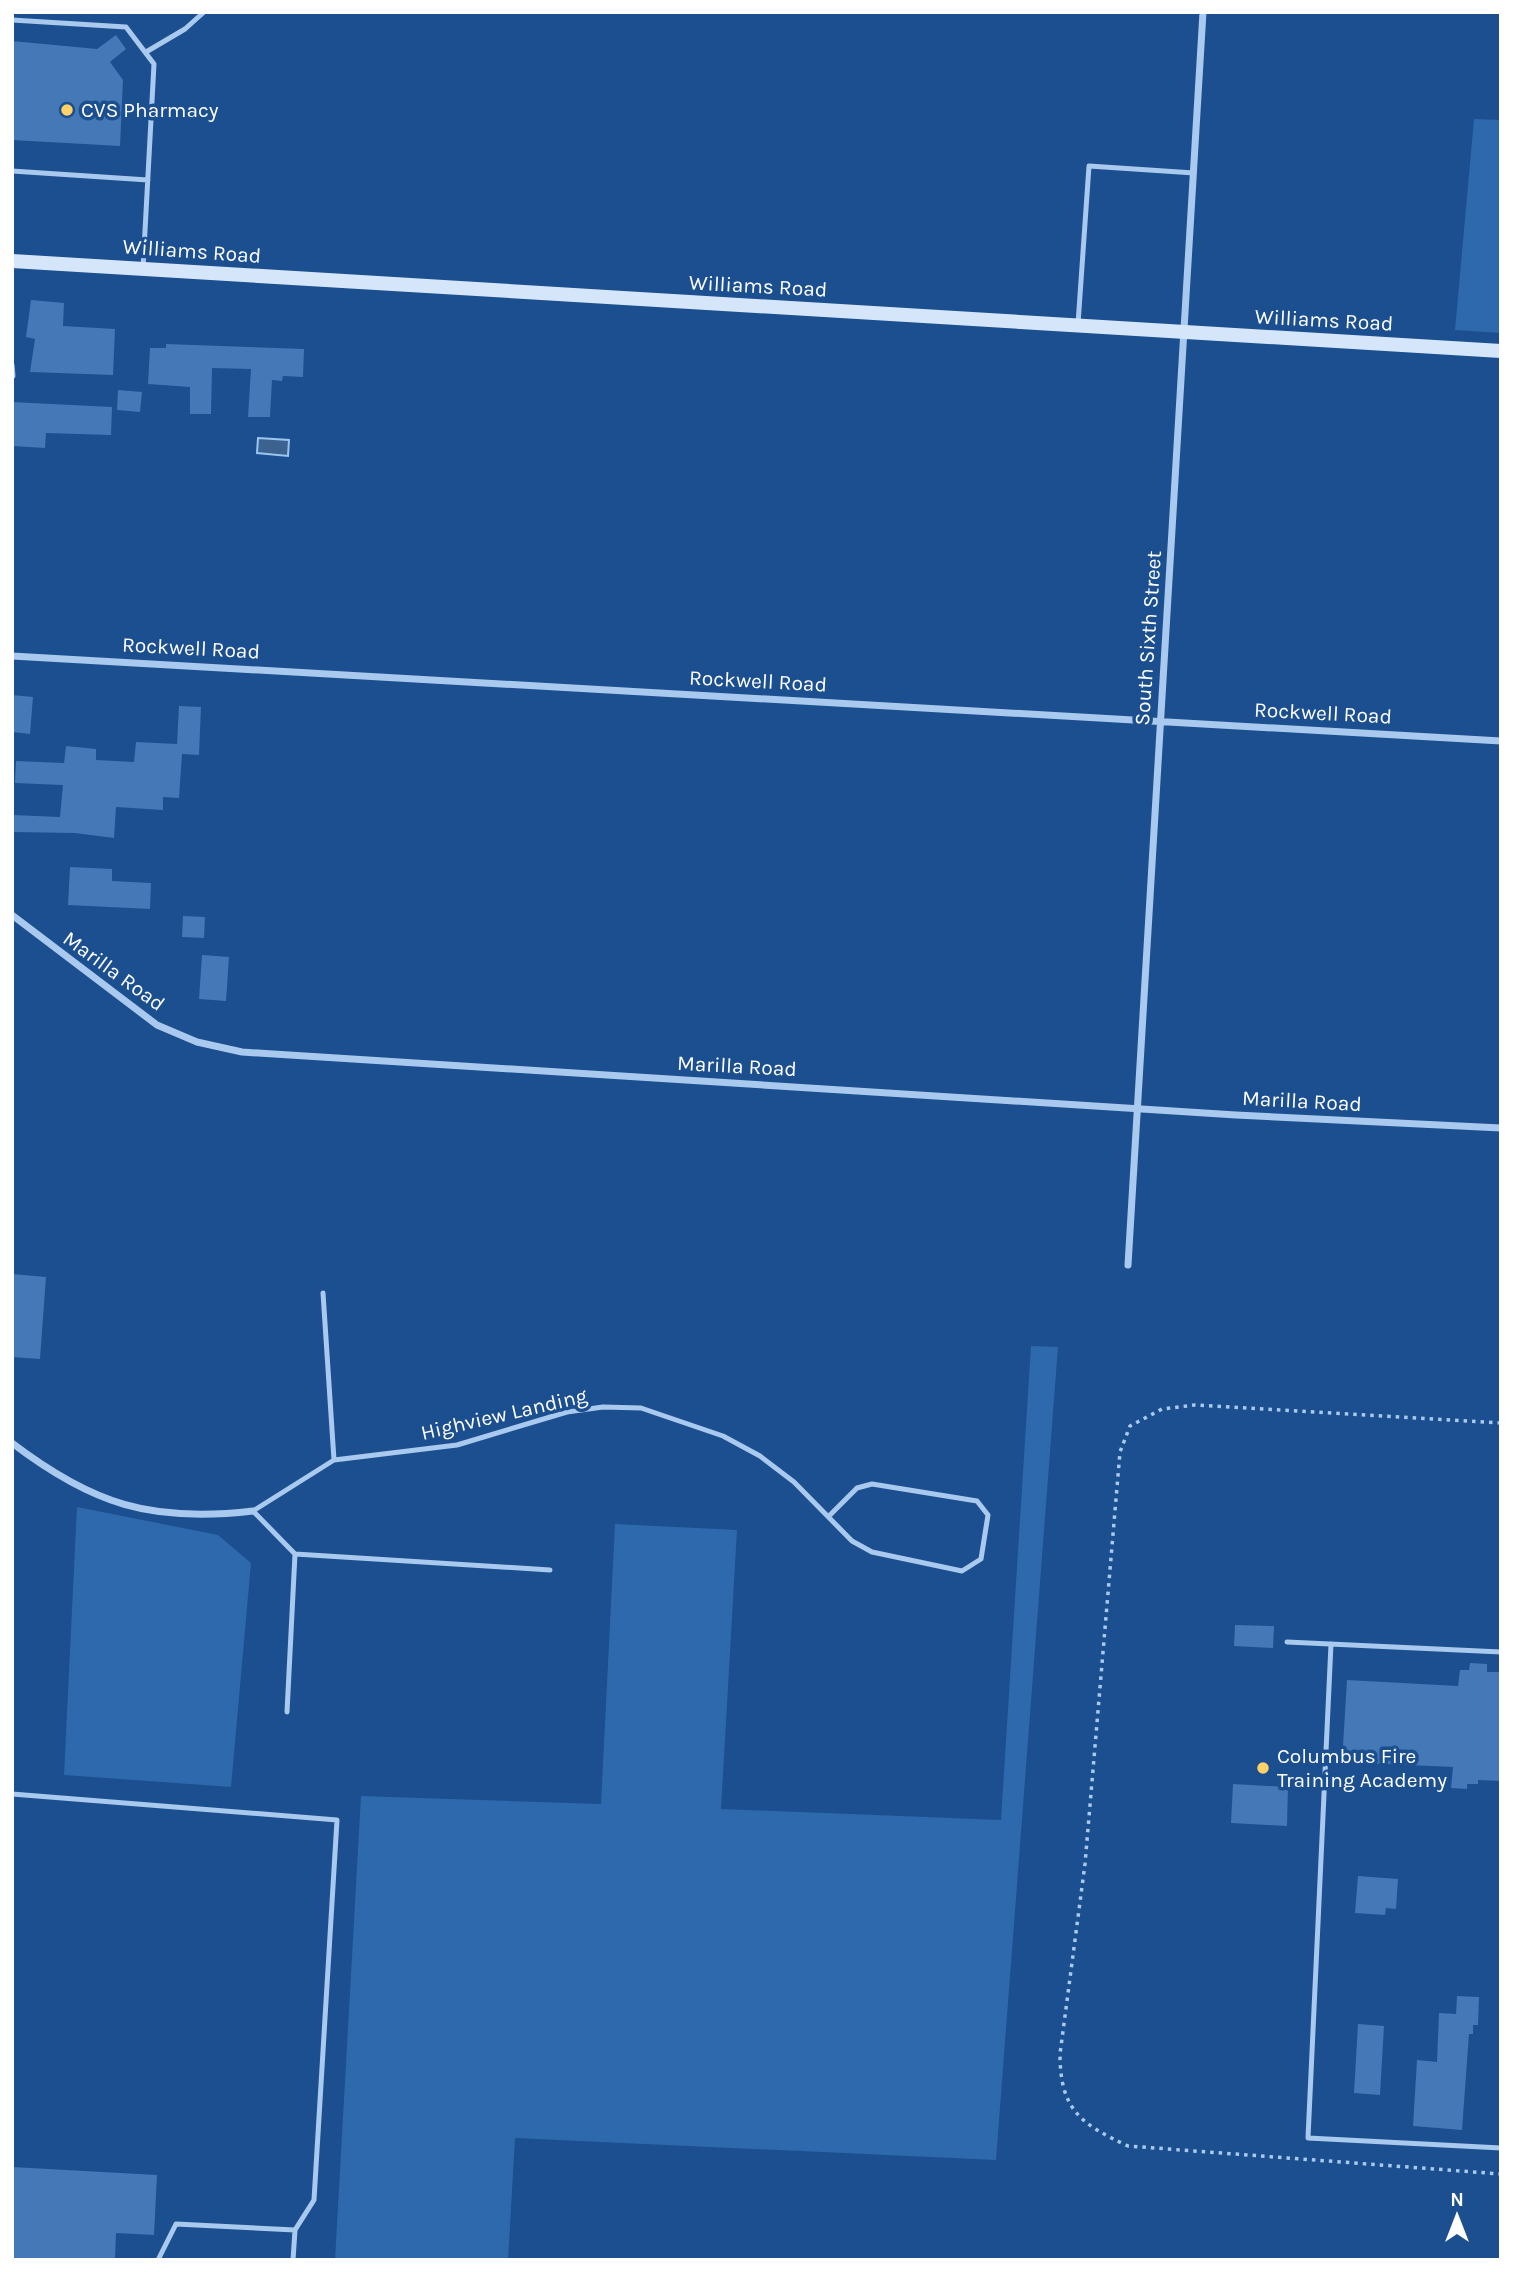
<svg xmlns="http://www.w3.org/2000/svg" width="1513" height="2272" viewBox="0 0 1513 2272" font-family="Karla,sans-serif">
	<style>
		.green { fill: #2e69ad }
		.water { fill: #3c6290; stroke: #9cc4f0; stroke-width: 2 }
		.building { fill: #4478b7 }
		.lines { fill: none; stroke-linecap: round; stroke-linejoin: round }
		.path { stroke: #a9c9ee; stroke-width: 3.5; stroke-dasharray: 3.5 5; stroke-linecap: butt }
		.lane { stroke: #a9c9ee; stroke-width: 5 }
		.street { stroke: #a9c9ee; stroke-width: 7 }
		.secondary { stroke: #d6e6fa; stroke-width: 14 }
		.poi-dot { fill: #ffd166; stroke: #1b4f8f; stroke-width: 2.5 }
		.labels { text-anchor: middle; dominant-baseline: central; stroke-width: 7; stroke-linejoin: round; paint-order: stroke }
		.poi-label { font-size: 21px; fill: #fff; stroke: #1b4f8f; text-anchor: start }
		.street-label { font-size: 21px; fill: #fff; stroke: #1b4f8f }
	</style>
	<rect width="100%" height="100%" fill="#1b4f8f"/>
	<!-- green -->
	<path class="green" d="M1474,119L1501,120V333L1455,330Z
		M1031,1346L1058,1347L996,2160L515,2138L508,2260H335L361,1796L601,1804L615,1524L737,1530L721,1809L1001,1820Z
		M77,1507L218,1535L251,1563L231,1787L64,1775Z"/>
	<!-- water -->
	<path class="water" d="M258,438L289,440L288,456L257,453Z"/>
	<!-- building -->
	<path class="building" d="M116,35L126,49L110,62L123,80L120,146L12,140V41L97,49Z
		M31,300L64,303L63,326L115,329L113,375L30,372L35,339L26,337Z
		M166,344L304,349L303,377L283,376L282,381L272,380L270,417H248L251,369L212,368L211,414H190V387L148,384L150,348H166Z
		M118,390L142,392L140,412L117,410Z
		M12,402L112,407L111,435L46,433L45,448L12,446Z
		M12,695L33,697L30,734L12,732Z
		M179,706L201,707L199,755L182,754L179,798L163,797V810L116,807L114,838L75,833L12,832V815L60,817L63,785L15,783L16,761L64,763L66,746L96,749V760L134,762L136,742L177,744Z
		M70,867L112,869V881L151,883L150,909L68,905Z
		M183,916L205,917L204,938L182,937Z
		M202,955L229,957L226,1001L199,999Z
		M12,1274L46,1277L40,1359L12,1357Z
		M1235,1625L1274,1626L1273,1648L1234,1646Z
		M1470,1663L1487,1664V1672H1501V1781L1478,1780V1784H1467V1789L1451,1788L1453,1767L1342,1762L1347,1680L1458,1686L1460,1670H1469Z
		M1233,1784L1288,1787L1287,1826L1231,1823Z
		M1358,1876L1398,1879L1396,1909L1386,1908L1385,1915L1355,1913Z
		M1457,1996L1479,1997L1478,2025H1473V2034H1469L1462,2130L1413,2126L1417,2060L1437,2062L1439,2013L1456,2014Z
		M1358,2024L1384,2026L1380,2095L1354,2093Z
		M12,2167L157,2175L154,2235L116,2233L115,2260H12Z"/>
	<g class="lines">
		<!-- path -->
		<path class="path" d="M1501,1423L1195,1405L1162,1409L1130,1426L1120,1452L1085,1864L1060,2054C1060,2110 1081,2124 1128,2146L1501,2174"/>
		<!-- lane -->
		<path class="lane" d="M12,20L126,27L154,64L143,268
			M146,52L185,29L204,12
			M12,171L148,180
			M1078,324L1089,166L1194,173
			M12,365L13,376
			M323,1293L334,1460
			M295,1554L253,1511L334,1460L457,1445L567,1412L603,1407L641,1408L723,1436L760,1456L794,1482L852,1541L872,1552L962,1571L981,1559L988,1515L977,1501L872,1484L857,1488L830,1515
			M1287,1642L1501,1652
			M1331,1644L1308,2138L1501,2148
			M287,1712L295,1554L550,1570
			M12,1794L337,1820L314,2200L295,2230L293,2260
			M158,2260L176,2224L295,2230"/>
		<!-- street -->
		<path class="street" d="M12,656L1501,741
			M12,915L157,1025L197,1042L242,1052L1236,1115L1501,1128
			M1128,1265L1203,12
			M12,1443C92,1504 151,1523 253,1511"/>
		<!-- secondary -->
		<path class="secondary" d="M12,261L1501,351"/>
	</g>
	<!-- markers -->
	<g class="poi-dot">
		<circle cx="67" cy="110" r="7"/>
		<circle cx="1263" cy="1768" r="7"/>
	</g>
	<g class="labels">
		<!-- poi labels -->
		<g class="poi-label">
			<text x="81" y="110">CVS Pharmacy</text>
			<text x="1277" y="1756">Columbus Fire<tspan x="1277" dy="24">Training Academy</tspan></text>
		</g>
		<!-- street labels -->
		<g class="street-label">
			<text transform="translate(192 251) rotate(4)">Williams Road</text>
			<text transform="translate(758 286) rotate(3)">Williams Road</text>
			<text transform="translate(1324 320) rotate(3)">Williams Road</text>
			<text transform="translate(1148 638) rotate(-86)">South Sixth Street</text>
			<text transform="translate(191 648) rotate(3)">Rockwell Road</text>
			<text transform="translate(758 681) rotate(3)">Rockwell Road</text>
			<text transform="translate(1323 713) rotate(3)">Rockwell Road</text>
			<text transform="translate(114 971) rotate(36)">Marilla Road</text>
			<text transform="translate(737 1066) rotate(3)">Marilla Road</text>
			<text transform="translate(1302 1101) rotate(3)">Marilla Road</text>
			<text transform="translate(504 1414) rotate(-13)">Highview Landing</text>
		</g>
	</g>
	<!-- border -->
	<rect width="1513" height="2272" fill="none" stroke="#ffffff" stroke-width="28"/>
	<!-- north arrow -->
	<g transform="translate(1457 2216)" stroke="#1b4f8f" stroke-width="5" paint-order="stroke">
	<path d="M0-5L12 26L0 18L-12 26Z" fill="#ffffff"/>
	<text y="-10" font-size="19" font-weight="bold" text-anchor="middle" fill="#ffffff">N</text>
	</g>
</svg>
